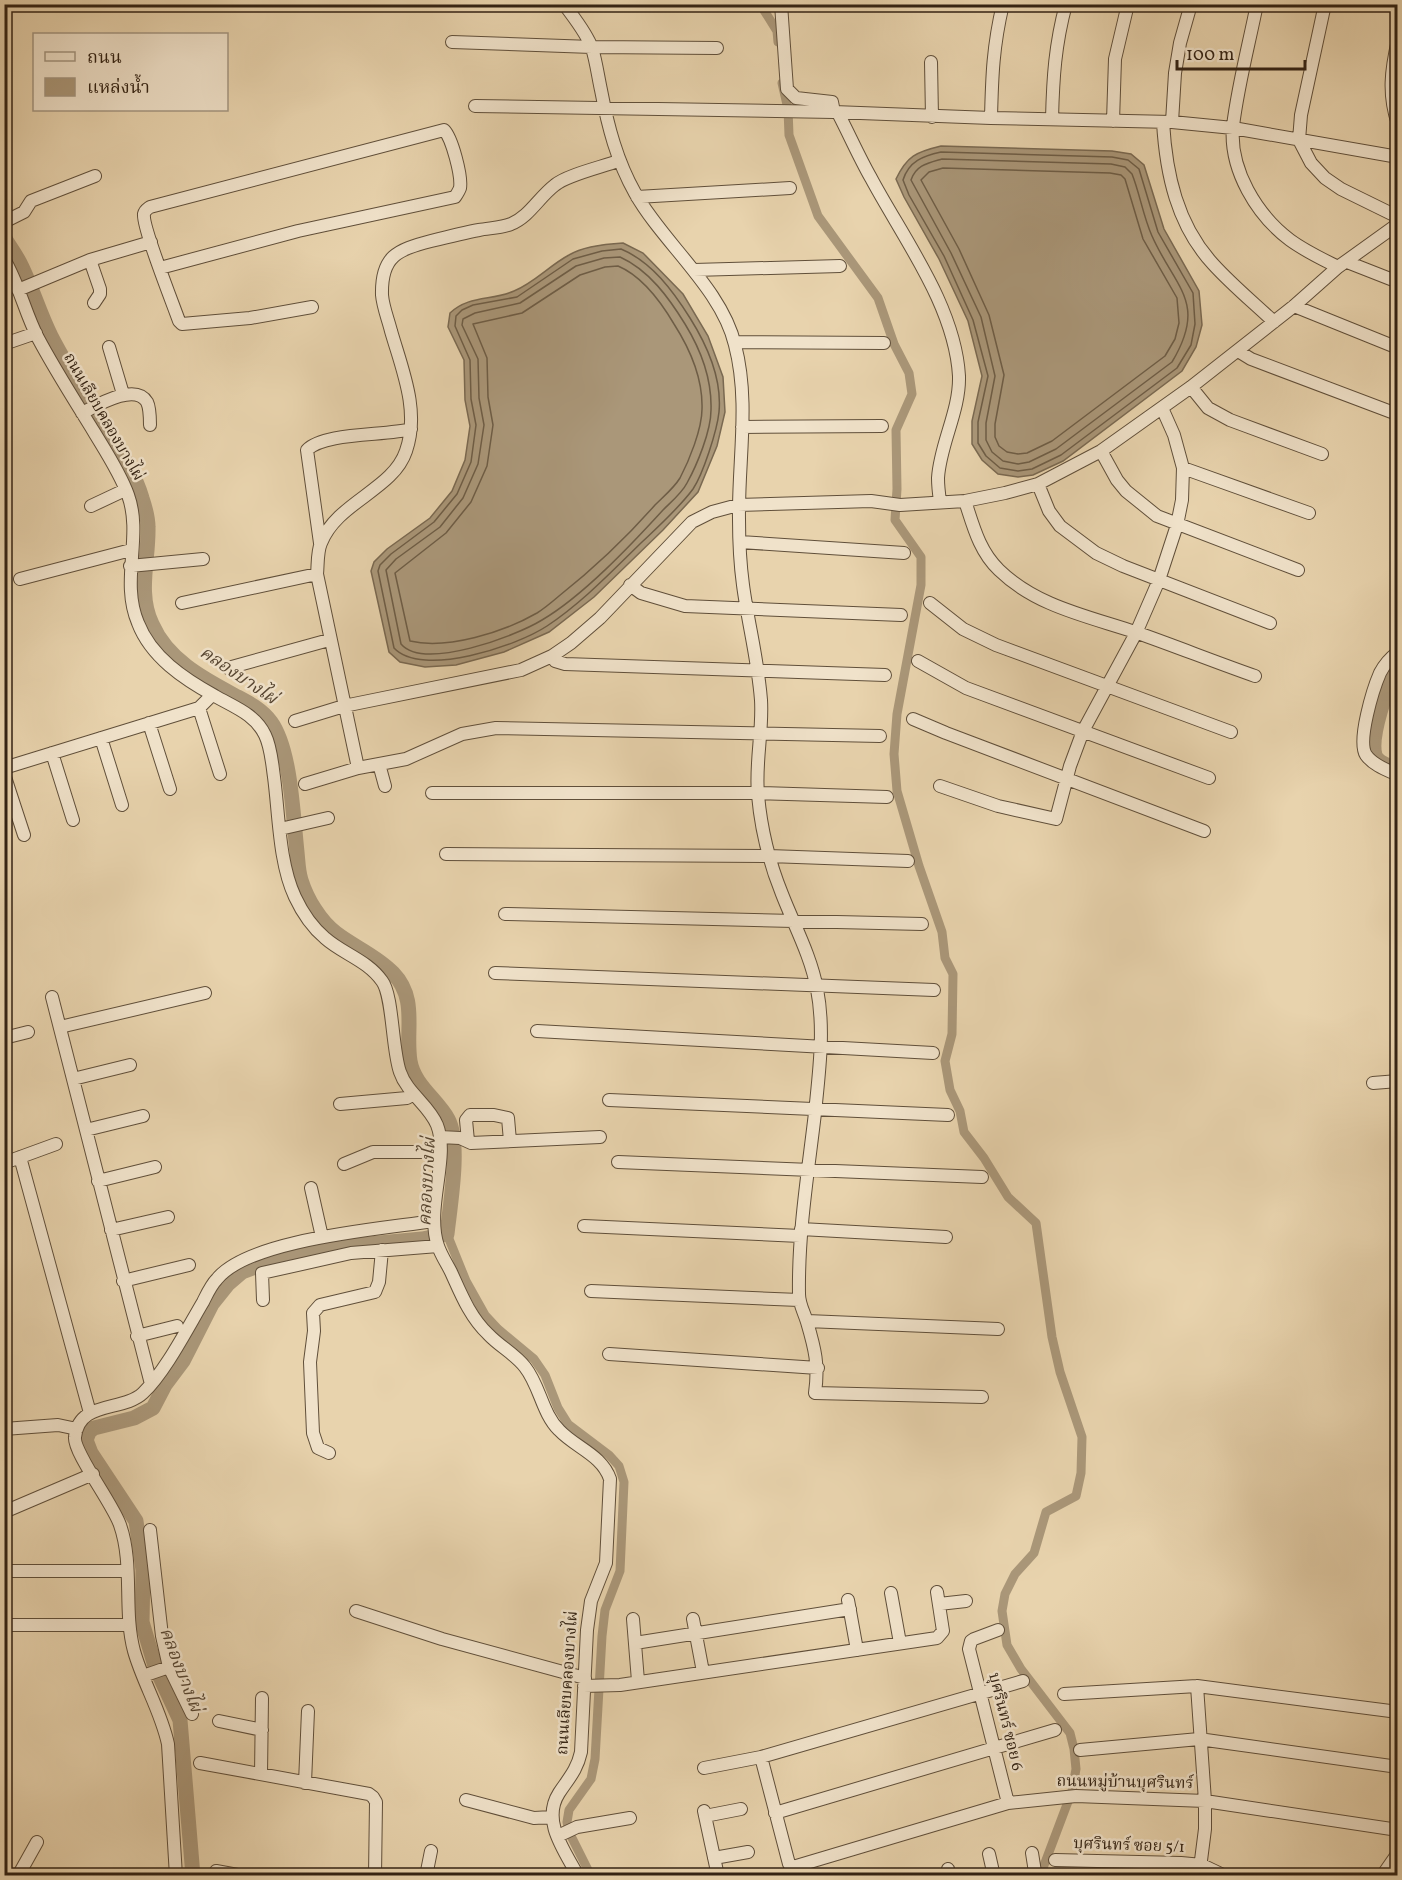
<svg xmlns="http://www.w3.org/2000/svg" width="1402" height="1880" viewBox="0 0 1402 1880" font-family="Vollkorn,'Noto Serif Thai',serif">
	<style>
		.water { fill: #aa9779; stroke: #7a6951; stroke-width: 1.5 }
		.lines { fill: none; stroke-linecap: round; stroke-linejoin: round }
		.shore { stroke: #6e5d46; stroke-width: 1.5 }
		.canal { stroke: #aa9779; stroke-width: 9 }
		.river { stroke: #aa9779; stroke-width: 15 }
		.minor-casing { stroke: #604f3a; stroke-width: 14 }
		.minor { stroke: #f0e2ca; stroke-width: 12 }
		.labels { text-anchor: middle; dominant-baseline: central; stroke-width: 5; stroke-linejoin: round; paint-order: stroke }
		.street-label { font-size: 16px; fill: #332314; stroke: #f0e2ca }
		.water-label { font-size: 18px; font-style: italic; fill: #574632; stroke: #f0e2ca }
	</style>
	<rect width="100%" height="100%" fill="#e8d3ad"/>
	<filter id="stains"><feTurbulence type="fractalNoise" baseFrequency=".00333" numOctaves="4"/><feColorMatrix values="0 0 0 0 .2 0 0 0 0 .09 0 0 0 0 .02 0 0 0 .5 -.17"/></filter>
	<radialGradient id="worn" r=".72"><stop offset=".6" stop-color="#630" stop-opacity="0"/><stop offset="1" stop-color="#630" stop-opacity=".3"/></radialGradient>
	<!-- water -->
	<path class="water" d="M941,146L1112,151L1131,154L1144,165L1164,229L1199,291L1202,325L1196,347L1182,371L1063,461L1033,475L1018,477L998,474L982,460L972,444V421L982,376L968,321L939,259L904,197L896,179C907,156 916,152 941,146Z
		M623,243L643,253L683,294L708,336L723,377L725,412L717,446L698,492L663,530L594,597L549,632L504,652L456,665L425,667L400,662L389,652L371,571L374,562L387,549L430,518L452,491L465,460L470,426L465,400L464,360L448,327L450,313C469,295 492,301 514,291C534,283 550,265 569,255C584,246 605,244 623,243Z"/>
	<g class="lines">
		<!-- shore -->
		<path class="shore" d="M941,152L1112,157L1128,160L1139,169L1158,232L1193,293L1195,324L1191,345L1177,368L1061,455L1032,469L1018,471L1000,468L986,456L978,443V422L988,376L973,320L944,256L909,195L903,180C909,161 923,156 941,152Z
			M942,159L1111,164L1125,167L1132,174C1140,194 1143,216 1152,236C1175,288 1208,302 1172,362L1056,449L1029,462L1018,464L1003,461L992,452L986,440V423L995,376L981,317L951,253L911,180C916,165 928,163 942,159Z
			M943,168L1110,173L1121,175L1125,179L1143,239L1177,298L1179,323L1175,339L1165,356L1052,441L1027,453L1018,454L1007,452L999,446L995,437V424L1004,375L989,315L959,249L921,180L929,172Z
			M621,249C652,262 673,291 690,318C707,345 722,380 719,412C717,431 703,474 693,489C679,508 659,526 642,542C612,571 583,602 547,626C517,646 422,678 394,648L378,571L380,565L391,554L434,522L457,494L471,462L476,425L471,399L470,360L455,326L456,316L462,310L473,305L517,297L573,259L602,251Z
			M620,257C649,270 669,298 685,324C701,350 712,379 711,410C711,431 697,465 687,483C682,493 671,502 663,510C631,545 583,596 542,620C516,636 424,671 401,644L386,570L396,559L440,527L463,498L478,464L484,425L479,398L478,359L462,325L463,319L475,313L520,303L576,266L604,258Z
			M618,266C642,276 661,302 674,324C690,349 703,378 702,409C702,429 689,461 680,478C674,488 663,497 655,505C626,538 593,569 559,596C552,602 545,608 537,613C504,632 447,650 410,641L395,573L446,533L471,502L487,466L493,425L488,397L487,358L473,324L522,313L580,275L605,267Z"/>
		<!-- canal -->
		<path class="canal" d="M760,4L777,31L778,42
			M782,83L788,109L789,135L818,216L878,298L894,344L909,373L912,394L896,430L897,489L895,520L921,557V585L897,714L894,754L897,791L919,866L942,932L945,958L953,974L952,1034L945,1061L950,1090L960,1111L964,1132L984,1158L1008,1197L1036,1223L1052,1337L1060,1372L1082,1437L1081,1473L1076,1496L1046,1512L1034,1553L1015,1574L1005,1594L1002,1611L1007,1645L1021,1669L1070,1733L1074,1749L1076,1769L1072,1791L1040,1876
			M447,1234L466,1281L485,1315L498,1329L534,1359L545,1375L558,1408L568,1424L609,1455L619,1466L624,1482L620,1571L605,1610L602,1636L595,1759L591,1779L569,1810L567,1822L569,1832L591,1876"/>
		<!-- river -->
		<path class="river" d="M4,237C10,247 17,256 22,267C33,290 40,314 51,336C67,367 86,397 104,427C118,449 135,473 142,498C145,507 148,518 148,527C149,559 137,593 152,624C167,659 202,678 234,695C247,702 262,709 271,722C291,750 293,816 297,852C298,861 298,871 301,880C307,899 320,921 336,933C354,947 377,956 393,973C418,999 405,1030 410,1061C414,1085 437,1099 448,1119C461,1143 450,1206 447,1234L422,1239L327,1248L288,1255L242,1272L228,1284L212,1304L183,1361L165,1385L153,1408L134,1418L94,1428L89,1432L86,1440L91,1453L136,1521L143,1570L142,1622L155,1666L180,1720L193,1876
			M1394,769C1388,765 1377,762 1375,755C1370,738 1386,685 1398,672"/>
		<defs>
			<path id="minor" d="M564,4C574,18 586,32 592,48C596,61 598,76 601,90C608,127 617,161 635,193C663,243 722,289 735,345C750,402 738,461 739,519C739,541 740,563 743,585C748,623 758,660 761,700C763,731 755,763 758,795C761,829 769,862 782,894C794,925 811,956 817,989C825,1030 819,1072 815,1113C808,1173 798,1233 799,1294C799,1304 804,1312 807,1322C815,1349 819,1365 815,1393L982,1397
				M781,4L787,89L796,98L832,102L834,112
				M1257,4C1249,44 1238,85 1233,126C1229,170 1257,215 1290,240C1305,251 1322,259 1338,267
				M1325,4L1301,115L1299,140L1311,163L1325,178L1341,189L1398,217
				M1398,40C1391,70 1388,95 1398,124
				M452,42L592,47L717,48
				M931,62L932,117
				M475,106L834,112L991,118L1172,122L1233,128L1398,157
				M838,113C849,134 859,157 871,178C903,238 955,306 959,376C960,411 940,444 938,478C938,486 939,494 940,501
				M991,118C992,76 993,46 1003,4
				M1052,119C1053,78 1055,45 1066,4
				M1113,121L1115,59L1128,4
				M1163,122C1166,174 1177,225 1213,264C1232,285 1254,303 1274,322
				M1172,122L1175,73L1180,43L1191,4
				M637,197L790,188
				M4,222L24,212L31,201L95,176
				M4,259C19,284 25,313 38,338C55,370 75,401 94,432C106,452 120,473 128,495C143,536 120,581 138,623C151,657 184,679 215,696C234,707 255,714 265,735C271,747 272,763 274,777C279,815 279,863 295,897C302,912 312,927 325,938C343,954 367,960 382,981C393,995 392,1050 400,1072C407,1093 429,1105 437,1125C450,1158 425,1208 438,1246C441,1255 447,1264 451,1272C461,1294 470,1317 488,1334C499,1346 515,1354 525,1367C540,1386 542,1413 559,1430C576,1448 602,1455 610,1479L606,1563L591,1601L587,1630L581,1752C577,1770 569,1778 559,1793C541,1821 565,1851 578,1876
				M90,260L100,289V294L94,303
				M1347,262L1398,282
				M160,268L298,231L455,197C457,194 459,191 460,188C462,176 452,138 444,130L150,207C146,210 145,210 144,214C142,226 173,304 179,321L182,324L250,318L312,307
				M694,270L840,266
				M18,290L90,260L151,242
				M1294,306L1398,348
				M735,342L884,343
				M4,344L36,333
				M109,347L123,394
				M1238,351L1251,359L1394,413
				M1191,387L1208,408L1230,420L1322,454
				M82,413C96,406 135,382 147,402C150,408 150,418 150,425
				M742,427L882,426
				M1101,451L1117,480L1126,491L1157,516L1298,570
				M1183,468L1309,513
				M1038,484L1049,511L1060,526L1096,553L1123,566L1270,623
				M965,501C973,525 979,551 999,570C1036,606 1087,616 1135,632C1175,646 1215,662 1255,676
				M91,506L125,490
				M740,542L904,553
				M320,543L307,450C324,432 386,436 411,429
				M130,566L203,559
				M20,579L131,550
				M630,585L641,593L685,606L901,615
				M182,603L317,574
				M930,603L963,629L996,645L1231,732
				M1398,652C1390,658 1384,665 1380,673C1373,689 1357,741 1366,755C1373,765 1387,770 1398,775
				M552,656L555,661L565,664L885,675
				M918,661L966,688L1209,778
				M228,668L329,640
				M199,708L220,774
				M913,719L946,733L1204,831
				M295,721L344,706L521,670L552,656L571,643L600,618L692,522L712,512L738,505L871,501L900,505L965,501L1005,493L1038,484L1101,451L1191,387L1294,306L1338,267L1398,224
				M149,723L170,789
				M101,738L122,805
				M52,753L73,820
				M379,764L385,786
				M4,768L199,708L212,695
				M358,768L317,574C318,565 317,552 321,543C337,502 393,490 406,451C420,411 402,369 391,331C388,319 383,307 382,295C381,256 397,250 431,241C447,237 463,233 479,230C489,228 502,228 511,224C529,217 539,197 555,185C567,175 602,167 618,161
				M4,774L24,835
				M305,784L358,768L406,759L462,734L496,728L880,736
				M940,786L998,806L1056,819L1070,766L1083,731L1136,633L1159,580L1177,525L1182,500L1183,468L1174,435L1162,408
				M432,793H758L887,797
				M280,829L328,818
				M446,854L769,856L908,861
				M505,914L922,924
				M495,973L934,990
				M52,997L151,1384
				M60,1027L205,993
				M537,1031L933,1053
				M4,1038L28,1032
				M73,1079L130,1065
				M1373,1083L1398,1081
				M609,1100L948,1115
				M340,1104L407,1098L414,1094
				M86,1130L143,1116
				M440,1137L460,1138L471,1143L600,1137
				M468,1141L466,1120L470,1115H494L508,1118L510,1141
				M20,1157L90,1413
				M618,1162L982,1177
				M4,1163L56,1144
				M344,1164L373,1152H440
				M98,1181L155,1167
				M311,1188L322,1237
				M584,1226L800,1236
				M801,1229L946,1237
				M111,1230L168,1217
				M123,1281L189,1265
				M591,1291L799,1300
				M263,1300L262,1273L351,1253L438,1246
				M807,1321L998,1329
				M137,1336L177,1326
				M609,1354L818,1368
				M4,1429L58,1425L77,1429
				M329,1453L318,1448L313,1433L310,1362L314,1331L313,1313L320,1305L375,1292L379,1282L382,1250
				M4,1512L93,1474
				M4,1571H126
				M891,1593L900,1643
				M848,1600L857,1650
				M939,1604L966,1601
				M356,1611L442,1639L585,1678
				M633,1619L638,1681
				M693,1619L703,1672
				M4,1625H129
				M998,1630L974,1639L971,1641L969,1649L1008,1803
				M635,1643L850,1609
				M169,1667L192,1714
				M143,1676L169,1667L162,1636L150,1530
				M584,1686L620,1685L937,1638L943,1631L937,1592
				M1197,1686L1205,1801V1829L1199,1876
				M1064,1694L1197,1686L1398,1712
				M219,1721L262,1730
				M1080,1750L1199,1739L1398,1767
				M761,1757L789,1864L793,1867L1008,1803L1076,1796L1205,1801L1398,1830
				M200,1763L369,1794L373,1797L376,1802L375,1876
				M704,1768L761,1757L1023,1681
				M261,1774L262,1698
				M305,1783L308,1711
				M466,1800L534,1818L552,1817
				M704,1811L718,1876
				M775,1813L1055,1730
				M705,1816L741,1809
				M558,1836L577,1827L630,1818
				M1032,1853L1035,1872L1033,1876
				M989,1854L994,1876
				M714,1858L748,1852
				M1055,1860L1181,1863L1202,1865L1225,1876
				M948,1869L949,1876
				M216,1871L243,1876
				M18,1876L37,1842
				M176,1876L168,1744C161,1711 143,1683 134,1651C123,1610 134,1565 120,1525C113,1504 73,1452 75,1437C79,1400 123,1412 143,1393C165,1372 187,1329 203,1302C207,1294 211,1285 217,1279C249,1239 382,1229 433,1221
				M426,1876L431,1851
				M1382,1876L1398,1853"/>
		</defs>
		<!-- minor casing -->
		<use href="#minor" class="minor-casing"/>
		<!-- minor -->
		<use href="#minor" class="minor"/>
	</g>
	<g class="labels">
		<!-- street labels -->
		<g class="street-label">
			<text transform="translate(103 417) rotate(60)">ถนนเลียบคลองบางไผ่</text>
			<text transform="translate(568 1683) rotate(-86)">ถนนเลียบคลองบางไผ่</text>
			<text transform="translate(1005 1722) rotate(76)">บุศรินทร์ ซอย 6</text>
			<text transform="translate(1125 1783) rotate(1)">ถนนหมู่บ้านบุศรินทร์</text>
			<text transform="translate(1129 1846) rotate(2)">บุศรินทร์ ซอย 5/1</text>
		</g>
		<!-- water labels -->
		<g class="water-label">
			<text transform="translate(238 676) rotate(34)">คลองบางไผ่</text>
			<text transform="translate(428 1182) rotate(-87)">คลองบางไผ่</text>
			<text transform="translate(180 1670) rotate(69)">คลองบางไผ่</text>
		</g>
	</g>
	<!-- margin -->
	<rect width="1402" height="1880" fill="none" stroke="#e8d3ad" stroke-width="24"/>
	<rect x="6" y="6" width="1390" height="1868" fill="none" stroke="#332314" stroke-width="3"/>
	<rect x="12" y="12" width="1378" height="1856" fill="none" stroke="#332314" stroke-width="1.5"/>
	<!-- legend -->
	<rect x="33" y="33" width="195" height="78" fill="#f0e2ca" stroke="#a49681" stroke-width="1.5"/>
	<rect x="45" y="52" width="30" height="9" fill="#f0e2ca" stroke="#a49681" stroke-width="1.5"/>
	<text x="87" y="63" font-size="18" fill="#332314">ถนน</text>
	<rect x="45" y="78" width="30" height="18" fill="#aa9779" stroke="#a49681" stroke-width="1.5"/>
	<text x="87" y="93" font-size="18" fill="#332314">แหล่งน้ำ</text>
	<!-- scale -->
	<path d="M1177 60v9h128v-9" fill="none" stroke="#332314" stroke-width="3"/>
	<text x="1186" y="60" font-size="18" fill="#332314" stroke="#f0e2ca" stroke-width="4.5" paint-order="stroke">100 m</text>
	<rect width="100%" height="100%" filter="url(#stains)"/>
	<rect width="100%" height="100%" fill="url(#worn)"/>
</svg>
